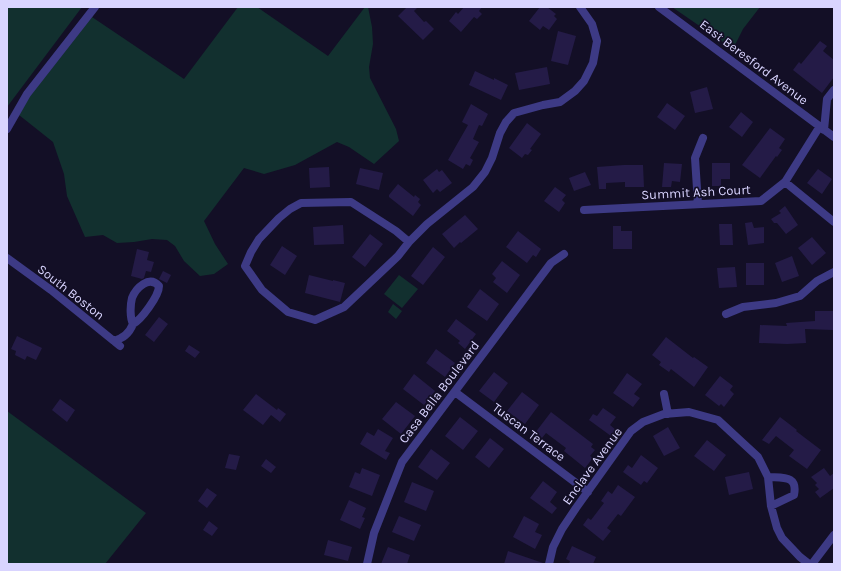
<svg xmlns="http://www.w3.org/2000/svg" width="841" height="571" viewBox="0 0 841 571" font-family="Karla,sans-serif">
	<style>
		.green { fill: #12302f }
		.building { fill: #241b47 }
		.lines { fill: none; stroke-linecap: round; stroke-linejoin: round }
		.minor { stroke: #3d3a85; stroke-width: 8 }
		.labels { text-anchor: middle; dominant-baseline: central; stroke-width: 3.5; stroke-linejoin: round; paint-order: stroke }
		.street-label { font-size: 13px; fill: #d9d4ff; stroke: #130f26 }
	</style>
	<rect width="100%" height="100%" fill="#130f26"/>
	<!-- green -->
	<path class="green" d="M7,7H82L7,107Z
		M238,7H257L328,56L365,7H368L372,27L373,44L369,67L370,78L396,129L399,141L374,164L349,147L337,142L295,165L264,174L244,168L204,221L215,244L228,264L214,274L200,276L184,261L175,246L167,240L152,239L134,242L117,243L103,235L85,237L67,196L64,174L53,142L19,115L30,96L92,17L184,79Z
		M672,7H760L743,29L733,49Z
		M399,275L418,289L402,308L384,294Z
		M393,304L402,311L396,319L388,312Z
		M7,411L146,513L105,564H7Z"/>
	<!-- building -->
	<path class="building" d="M407,7H418L414,11L424,22L426,21L434,29L423,40L398,16Z
		M464,7H482L479,11L482,14L477,19L474,17L461,32L449,21L456,12L458,14Z
		M540,7H547L556,14L554,16L557,19L549,30L543,26L540,30L529,21Z
		M558,31L576,36L568,65L551,61Z
		M820,41L827,46L823,51L834,60V77L822,93L793,70L799,62L801,64Z
		M547,67L550,84L519,90L515,73Z
		M475,71L494,80V78L508,85L501,100L469,85Z
		M707,87L713,109L695,113L690,92Z
		M667,103L685,116L675,130L657,117Z
		M471,104L488,114L482,126L479,125L473,139L479,142L470,158L473,160L470,166L466,164L463,169L448,160L468,125L462,122Z
		M741,112L753,122L742,137L729,127Z
		M527,123L541,134L530,149L532,150L528,155L525,154L522,158L509,148Z
		M770,128L785,139L779,148L782,150L777,157L776,156L760,178L742,165Z
		M664,163L682,164L680,182L672,181L671,187H662Z
		M712,163H730V179H721V186H712Z
		M624,165H643L644,187H625V182L606,183V189H599L597,167Z
		M329,167L330,187L310,188L309,168Z
		M360,168L383,173L379,190L356,184Z
		M437,169L439,172L442,170L452,183L440,192L437,189L433,193L423,180Z
		M818,169L832,179L822,194L807,183Z
		M585,172L591,185L574,191L569,178Z
		M398,184L414,197L415,195L420,199L418,202L421,205L413,216L389,197V195Z
		M555,187L566,195L562,200L565,203L559,212L544,201Z
		M785,206L798,225L786,234L777,223H774L771,219L781,213L779,211Z
		M465,215L478,229L461,243L460,242L454,248L442,234Z
		M752,222L754,228L764,227V243L748,245L745,223Z
		M719,224H732L733,245H720Z
		M343,225L344,244L314,245L313,227Z
		M613,226H621V231H632V249H613Z
		M518,231L541,249L536,257L533,255L527,263L506,247Z
		M370,234L383,244L365,267L352,257Z
		M812,237L826,253L812,265L798,248Z
		M282,246L297,256L285,275L270,265Z
		M433,247L445,257L423,285L411,276Z
		M137,249L149,252L147,260L154,262L151,272L146,271L144,278L142,279L131,276Z
		M792,256L799,276L782,282L775,263Z
		M502,261L520,275L507,293L493,282L496,278L492,274Z
		M746,263H764V285H746Z
		M735,267L737,287L719,288L717,268Z
		M163,271L171,275L167,283L159,279Z
		M309,275L333,281V280L345,283L340,302L305,293Z
		M480,289L499,304L487,321L467,307Z
		M815,311H833V330L805,329L806,343L787,344L759,343L760,325L787,326L786,323L815,321Z
		M159,317L168,324L154,342L145,335Z
		M456,319L476,334L465,349L458,343L460,341L447,331Z
		M17,336L42,348L36,360L27,356L25,360L15,355L16,351L11,349Z
		M666,337L693,358L694,357L708,367L694,387L671,369L669,372L659,365L661,362L652,355Z
		M189,345L200,352L195,358L185,351Z
		M436,349L455,363L445,377L426,363Z
		M494,372L508,383L494,402L479,391Z
		M627,373L642,384L634,394L640,398L633,407L613,393Z
		M414,374L435,391L424,405L403,389Z
		M720,376L733,386L730,390L734,394L724,407L721,404L719,406L705,395Z
		M522,392L539,405L525,424L507,411Z
		M256,394L277,410L278,408L286,414L280,422L271,415L263,425L243,410Z
		M60,399L75,410L67,422L52,410Z
		M396,402L415,416L401,434L382,419Z
		M603,408L616,417L610,425L616,430L611,436L589,420L593,414L597,416Z
		M551,412L593,444L591,447L595,450L590,456L593,458L585,468L564,451L566,448L546,433L542,438L535,433Z
		M460,417L478,431L463,450L445,436Z
		M780,417L797,430L796,431L821,450L807,469L789,456L794,450L776,436L769,444L762,440Z
		M668,427L680,448L664,456L653,436Z
		M378,429L393,438L385,451L390,453L386,460L360,444L367,432L374,436Z
		M490,438L504,449L489,468L475,457Z
		M707,440L726,455L714,471L694,456Z
		M431,449L450,463L437,480L418,467Z
		M229,454L240,456L236,470L225,468Z
		M641,455L658,468L647,483L644,481L641,485L623,472L628,465L632,468Z
		M266,459L276,467L271,473L261,466Z
		M362,468L380,475L372,496L349,487L355,472L360,474Z
		M824,468L830,476L834,473V488L820,498L815,492L819,489L815,485L817,483L811,477Z
		M749,472L753,489L729,495L725,477Z
		M543,481L557,492L550,502L557,508L552,514L530,498Z
		M412,482L434,491L426,511L404,502Z
		M618,485L635,497L621,516L618,514L607,528L611,531L603,541L583,525L588,518L591,520L604,503L601,501L608,491L612,494Z
		M207,488L217,495L207,508L198,501Z
		M349,500L366,508L362,517L365,518L360,529L340,520Z
		M399,516L421,525L414,541L392,532Z
		M524,516L539,524L535,532L542,535L535,549L513,537Z
		M209,521L218,528L212,536L203,530Z
		M328,540L352,547L348,561L324,555Z
		M572,546L596,557L593,564H569L570,561L566,559Z
		M388,547L410,555L407,564H381Z
		M508,551L543,563L542,564H504Z"/>
	<g class="lines">
		<!-- minor -->
		<path class="minor" d="M659,7L834,137
			M7,129L27,94L95,7
			M824,130L827,99L834,90
			M785,182L834,222
			M698,204L695,158L703,138
			M584,210L761,201L785,182L820,126
			M409,242L396,231L351,202L301,203L290,209L279,218L259,239L251,252L245,266L262,290L288,312L315,320L344,307L398,256L409,242L427,224L473,187L485,172L492,158L500,133L506,122L514,113L543,105L560,102L575,91L584,81L593,63L597,41L592,24L580,7
			M7,258L51,290L120,346
			M726,314L743,307L776,303L800,296L817,281L834,272
			M114,341C123,338 129,334 133,324C130,318 130,306 132,298C136,288 149,275 159,286C159,296 141,320 133,324
			M455,392L588,492
			M664,394L668,414
			M768,477C783,478 798,475 794,495L771,506
			M367,564L374,533L402,462L551,263L564,254
			M549,564L553,547L562,529L576,508L631,431L643,422L664,414L689,412L718,420L758,457L768,477L771,506L777,528L782,538L800,557L809,564
			M812,564L834,535"/>
	</g>
	<g class="labels">
		<!-- street labels -->
		<g class="street-label">
			<text transform="translate(754 62) rotate(37)">East Beresford Avenue</text>
			<text transform="translate(696 192) rotate(-3)">Summit Ash Court</text>
			<text transform="translate(71 292) rotate(38)">South Boston</text>
			<text transform="translate(439 392) rotate(-53)">Casa Bella Boulevard</text>
			<text transform="translate(529 432) rotate(37)">Tuscan Terrace</text>
			<text transform="translate(592 466) rotate(-54)">Enclave Avenue</text>
		</g>
	</g>
	<!-- border -->
	<rect width="841" height="571" fill="none" stroke="#d9d4ff" stroke-width="16"/>
</svg>
